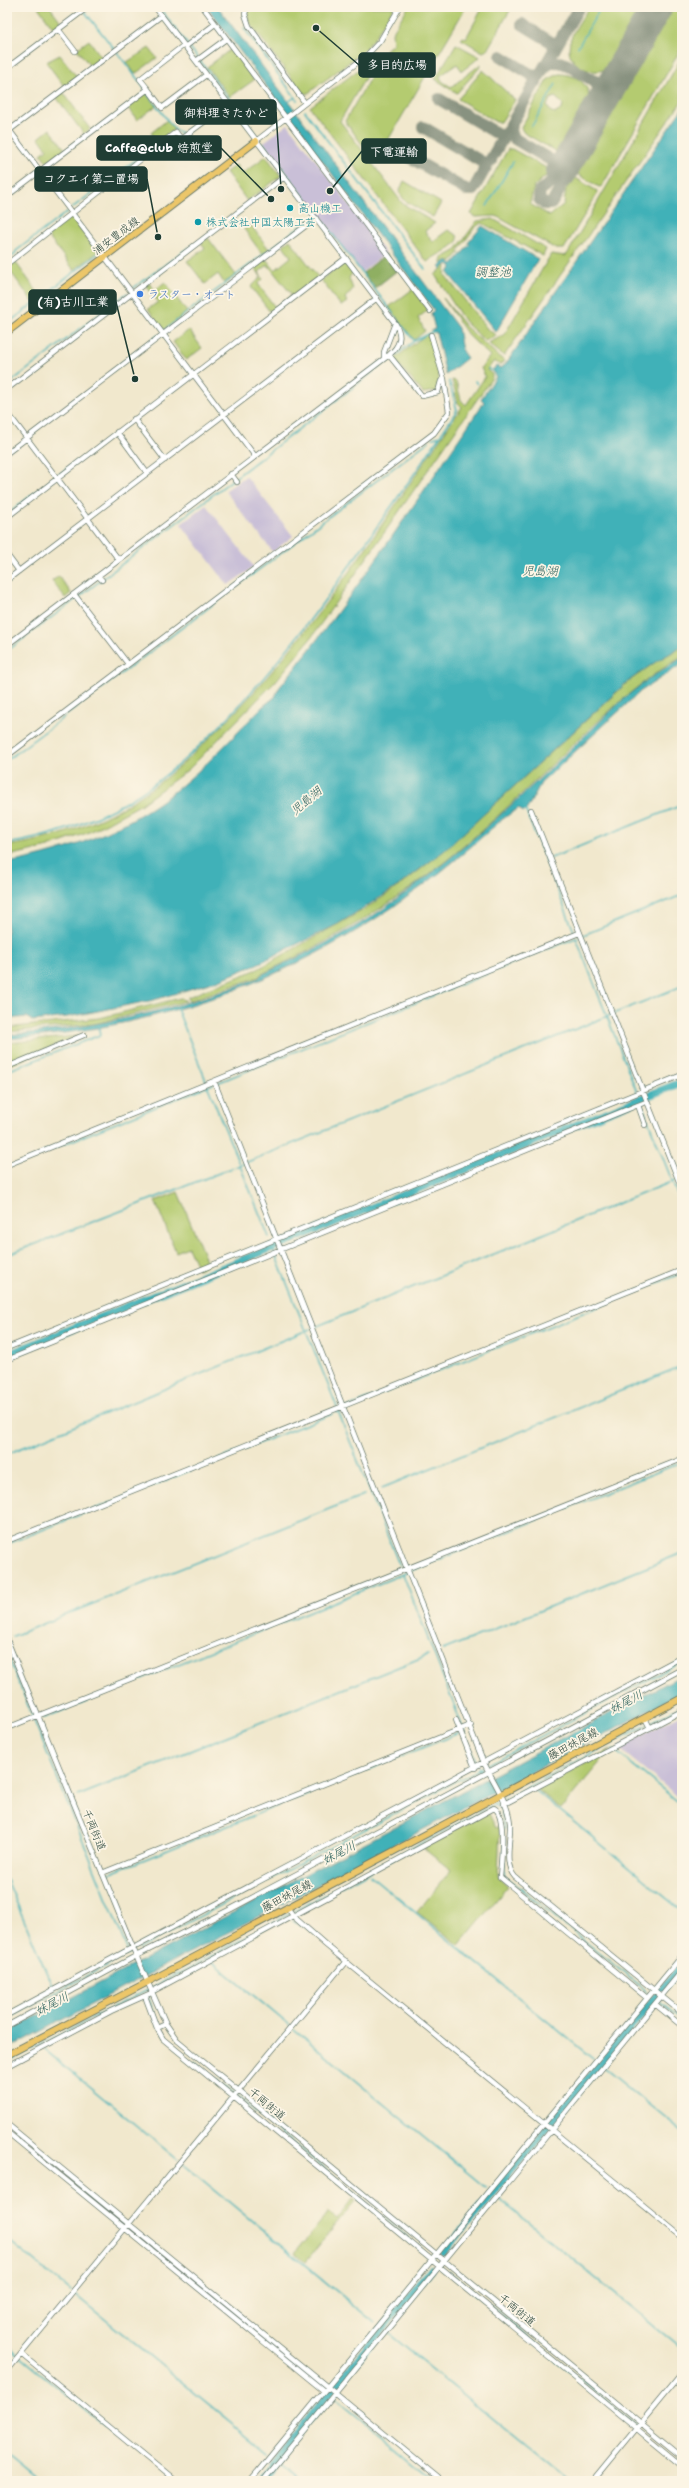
<svg xmlns="http://www.w3.org/2000/svg" width="689" height="2488" viewBox="0 0 689 2488" font-family="'Shantell Sans','Klee One',sans-serif">
	<style>
		.industrial { fill: #c9bfd7 }
		.green { fill: #b4cb70; stroke: #6a8452; fill-rule: evenodd }
		.forest { fill: #8faf62; stroke: #57764b }
		.water { fill: #40b1b8; stroke: #307776 }
		.lines { fill: none; stroke-linecap: round; stroke-linejoin: round }
		.stream { stroke: #40b1b8; stroke-width: 1.5 }
		.canal { stroke: #40b1b8; stroke-width: 5 }
		.river { stroke: #40b1b8; stroke-width: 8 }
		.taxiway { stroke: #889280; stroke-width: 12 }
		.runway { stroke: #889280; stroke-width: 31 }
		.minor-casing { stroke: #68796a; stroke-width: 6 }
		.major-casing { stroke: #68796a; stroke-width: 8 }
		.minor { stroke: #fff; stroke-width: 4.5 }
		.major { stroke: #ecc669; stroke-width: 6 }
		.culture-dot { fill: #0f9aa8; stroke: #fcf5e5; stroke-width: 1.5 }
		.shop-dot { fill: #3f7fe0; stroke: #fcf5e5; stroke-width: 1.5 }
		.labels { text-anchor: middle; dominant-baseline: central; stroke-width: 3.5; stroke-linejoin: round; paint-order: stroke }
		.culture-label { font-size: 11px; fill: #0d838f; stroke: #fcf5e5; text-anchor: start }
		.street-label { font-size: 11px; fill: #1f3d34; stroke: #fcf5e5 }
		.shop-label { font-size: 11px; fill: #366cbe; stroke: #fcf5e5; text-anchor: start }
		.water-label { font-size: 12px; font-style: italic; fill: #29605c; stroke: #fcf5e5 }
		.leader { fill: none; stroke: #1f3d34; stroke-width: 1.5 }
		.callout-dot { fill: #1f3d34; stroke: #fcf5e5; stroke-width: 1.5 }
		.callout { fill: #1f3d34; stroke: #1f3d34; stroke-width: 1.5 }
		.callout-label { font-size: 12px; text-anchor: middle; font-weight: bold; fill: #fff }
	</style>
	<rect width="100%" height="100%" fill="#fcf5e5"/>
	<filter id="ink" filterUnits="userSpaceOnUse"><feTurbulence type="fractalNoise" baseFrequency=".025" numOctaves="2"/><feDisplacementMap in="SourceGraphic" scale="8" xChannelSelector="R" yChannelSelector="G"/><feConvolveMatrix kernelMatrix="1 2 1 2 8 2 1 2 1" color-interpolation-filters="sRGB"/></filter>
	<filter id="wash" filterUnits="userSpaceOnUse"><feTurbulence type="fractalNoise" baseFrequency=".012" numOctaves="4" result="noise"/><feDisplacementMap in="SourceGraphic" scale="16" xChannelSelector="R" yChannelSelector="G"/><feGaussianBlur stdDeviation="0.9" result="paint"/><feColorMatrix in="noise" values="0 0 0 0 0 0 0 0 0 0 0 0 0 0 0 0 0 1.4 0 .05"/><feComposite in="paint" operator="in"/></filter>
	<g filter="url(#wash)">
		<rect width="100%" height="100%" fill="#f1e8cd"/>
		<!-- industrial -->
		<path class="industrial" d="M288,124L386,253L362,272L264,142Z
			M246,476L293,536L273,552L225,491Z
			M206,505L254,567L228,585L181,524Z
			M682,1714V1800L617,1747Z"/>
		<!-- green -->
		<path class="green" d="M38,7H50L62,23L54,29Z
			M250,7H394L375,37L360,54L307,94L302,92L249,22L247,14Z
			M408,7H466L377,159L369,154L345,121L380,61L373,60L393,44L392,33Z
			M483,7H512L487,50L483,52L461,39L463,37L466,38Z
			M589,7H644L610,66C597,78 570,68 569,49C569,35 582,19 589,7Z
			M671,7L682,11V47L602,186L599,187L576,173Z
			M89,40L102,58L90,66L77,49Z
			M456,44L480,57L462,71L457,64L440,76L442,81L451,87L481,64V66L457,93L435,79Z
			M149,48L157,58L135,74L127,62Z
			M231,49L254,80L230,97L207,67Z
			M60,55L77,77L64,86L46,62Z
			M682,57V101L504,356L488,343L501,337L506,332L551,254L565,256L568,253Z
			M367,64L371,68L340,121L403,204L435,223L425,231L432,242L448,230L457,235L458,240C451,250 437,254 427,262L310,107L358,70L361,73L364,71L363,68Z
			M483,70L515,100L501,122H496L458,99Z
			M559,74C576,74 593,85 588,104L559,153L524,133L521,128L547,80ZM555,97L563,104L562,109L556,113L551,112L547,106L550,99Z
			M63,92L90,129L84,134L56,97Z
			M146,92L156,106L137,120L128,107Z
			M167,120L174,130L157,141L151,133Z
			M50,129L65,149L47,162L41,154L47,149L39,138Z
			M508,149H512L550,170L545,177L534,186L530,204L550,216L564,204L566,189L574,177L597,191V194L564,249H556L496,216L475,217L471,214Z
			M266,156L281,176L247,201L226,172L236,165L242,174Z
			M404,181L441,203L433,217L405,201L399,192Z
			M69,218H73L98,252L74,270L47,235Z
			M493,219L546,249L543,256L482,223L475,227L458,251L460,252L451,262L446,261L441,264L442,258L455,251L477,221Z
			M250,224L269,249L262,254L244,229Z
			M208,238L236,275L224,283L218,274L205,284L187,261L205,248L201,243Z
			M290,240L318,277L270,312L251,287L261,277L255,267L266,259L275,270L291,257L283,245ZM268,265L292,295L275,307L258,284L263,279L259,272Z
			M14,260L41,297L33,302L7,267Z
			M344,262L353,272L349,278L353,289L345,298L347,302L341,306L321,280Z
			M446,265L445,275L488,330L496,335L485,341L465,322L435,275Z
			M165,282L187,312L164,330L148,309L158,302L146,285L149,283L155,290Z
			M413,289L428,310L418,318L425,331L414,340L389,307Z
			M443,298L465,326L504,361L500,365L494,361L487,370L492,374V378L311,638L275,682L189,769L140,805L90,832L45,848L7,856V846C50,840 96,825 133,801C165,781 193,755 220,728C315,633 386,517 462,407L458,403L452,380L456,381L461,400L466,405L485,377L481,368L490,356L468,335Z
			M189,330L202,348L186,360L173,342Z
			M427,334C436,353 442,370 437,391L423,393L394,359Z
			M59,576L71,593L65,598L52,581Z
			M682,647V657C645,677 616,705 585,733C546,770 507,809 466,844C402,900 336,938 260,975L259,977L188,1001V997L258,969L365,909L398,887L445,850L628,682L657,661Z
			M181,998L186,1001L94,1024L7,1032V1028L100,1018Z
			M77,1036L10,1065L7,1058V1043Z
			M178,1192L208,1265L198,1269L188,1247L176,1252L155,1201Z
			M611,1749L561,1809L538,1790V1789Z
			M488,1812L496,1828L500,1826L498,1876L508,1886L459,1945L417,1912L451,1870L424,1849V1845Z
			M353,2199L356,2201L305,2262L295,2253L328,2213L337,2220Z"/>
		<!-- forest -->
		<path class="forest" d="M386,254L398,270L375,288L363,273Z"/>
		<!-- water -->
		<path class="water" d="M207,7H218L458,328L462,351L467,358L446,375L436,332H432V330L435,329L431,313L434,310Z
			M682,109V646L654,663L627,682L445,850L398,886L338,924L255,965L219,980L154,1000L67,1017L32,1021L27,1017L7,1019V863C72,852 138,824 188,780C215,757 238,732 262,707L275,697L279,688C353,597 418,499 484,402L481,399L496,377L492,371L496,366L500,368L505,365Z
			M482,226L538,259L496,332L448,273L452,266L447,264L441,269L439,267L446,261L453,264L470,244L468,243Z
			M682,658V664L641,691L541,783L527,809L523,812L519,808C502,818 489,831 474,844C451,864 428,883 403,900C285,984 151,1029 7,1039V1035C94,1029 180,1009 259,978L261,975C310,952 359,928 403,895C484,836 555,763 628,695L650,678Z
			M682,1675V1693L7,2049V2032Z"/>
		<g class="lines">
			<!-- stream -->
			<path class="stream" d="M159,7L255,133
				M85,12L115,50
				M244,28L295,97L288,102
				M578,47L601,7
				M117,52L145,89
				M147,93L175,130
				M295,97L297,100
				M305,111L425,269
				M532,126L556,84
				M176,130L183,135
				M263,143L414,341
				M487,206L513,162
				M72,208L149,150
				M7,261L15,254L16,251L67,212
				M132,289L189,247
				M7,324L99,253
				M163,331L311,218
				M488,369L494,371
				M112,371L158,335
				M475,381L477,384
				M7,385L127,293
				M433,438L440,436
				M58,475L76,462
				M7,514L53,479
				M79,597L414,341L434,331
				M7,651L76,599
				M7,760L429,441
				M525,809L575,934
				M7,844C50,837 90,823 128,801C161,782 189,756 216,730C274,671 322,606 369,538C399,496 429,454 457,410L449,381
				M546,860L682,805
				M576,938L682,1206
				M177,1009L207,1083
				M7,1071L100,1035L98,1026
				M217,1083L682,895
				M208,1087L269,1237
				M44,1152L213,1084
				M271,1244L337,1407
				M7,1255L240,1165L682,986
				M315,1327L676,1180
				M346,1408L682,1273
				M338,1411L400,1567
				M336,1412L342,1410
				M7,1454L310,1329
				M382,1488L682,1366
				M7,1544L332,1414
				M403,1574L477,1764
				M13,1636L364,1495
				M443,1650L682,1553
				M7,1654L127,1949
				M44,1718L682,1462
				M613,1749L682,1805
				M535,1790L682,1911
				M78,1796L428,1655
				M495,1804L501,1811L504,1829
				M504,1839V1875L647,1992
				M108,1874L459,1733
				M370,1875L593,2059
				M7,1880L53,1988
				M293,1920L301,1926
				M138,1949L682,1662
				M212,1961L290,2026
				M148,1997L159,2025
				M653,1997L682,2020
				M7,2019L131,1952
				M294,2029L486,2188
				M45,2050L178,2160
				M194,2061L421,2248
				M7,2062L154,1987L431,1838L682,1706
				M598,2063L682,2132
				M182,2163L375,2323
				M492,2192L495,2195
				M498,2198L682,2349
				M7,2239L70,2291
				M450,2272L637,2426
				M74,2294L267,2452
				M388,2333L568,2481
				M7,2346L18,2355
				M21,2357L118,2437
				M303,2371L322,2386
				M335,2397L436,2481
				M7,2454L40,2481
				M280,2463L302,2481"/>
			<!-- canal -->
			<path class="canal" d="M479,1769L480,1770"/>
			<!-- river -->
			<path class="river" d="M7,1355L682,1082
				M444,2252L682,1965
				M258,2481L431,2269"/>
			<!-- taxiway -->
			<path class="taxiway" d="M522,24L551,42L555,49
				M501,56L532,75L536,83
				M545,67C568,45 592,103 618,74
				M591,80C602,88 603,97 598,109
				M439,99L498,134L504,135L507,132
				M512,124L511,132L515,139L564,168
				M423,127L482,162L487,163L491,161
				M406,155L466,190H473L579,7
				M561,173L559,191L551,204H544L539,199L540,190L556,180Z"/>
			<!-- runway -->
			<path class="runway" d="M561,173L657,7"/>
		</g>
	</g>
	<g filter="url(#ink)">
		<g class="lines">
			<defs>
				<path id="minor" d="M203,7L430,311
					M247,7L245,14L249,26L305,103
					M58,29L75,51
					M185,47L215,24
					M196,61L226,39
					M7,68L88,7
					M148,89L162,108L206,75
					M7,127L255,456
					M7,132L161,16
					M256,141L366,56L380,41L400,7
					M7,196L148,89L140,79L184,45
					M7,264L176,132L181,139L228,104
					M389,355L422,396L438,392L441,381L444,379
					M384,358V352L395,323
					M7,389L284,177
					M7,412L119,560
					M134,419L165,460
					M117,432L147,473
					M7,453L316,218
					M231,474L237,482
					M7,517L346,258
					M7,555L19,571
					M98,576L102,580
					M7,580L377,298
					M74,594L128,664
					M7,645L389,355C400,346 403,336 395,323L155,7
					M7,756L434,433L449,412L444,379L431,335
					M531,810L682,1189
					M7,1067L84,1035
					M214,1081L484,1763C493,1781 508,1802 510,1823C511,1839 503,1864 515,1877L682,2013
					M645,1125L638,1105L646,1102
					M7,1165L579,933
					M7,1348L682,1075
					M7,1360L638,1105
					M7,1541L682,1270
					M7,1640L138,1960L166,2024L177,2040L682,2457
					M645,1718L650,1728
					M456,1720L475,1768
					M7,1728L682,1459
					M504,1804L682,1711
					M102,1873L471,1725
					M287,1907L294,1917L327,1946L682,2237
					M137,1946L682,1657
					M155,1990L494,1808C507,1814 501,1863 500,1877L647,1998
					M145,1996L157,2028
					M655,2004L682,2026
					M7,2015L130,1949
					M166,2024L157,2028L163,2039L682,2466
					M7,2026L136,1956L231,1909L682,1669
					M7,2066L111,2011L149,1994
					M7,2124L442,2481
					M7,2132L324,2391
					M21,2354L175,2481
					M7,2371L346,1961
					M250,2481L682,1956
					M263,2481L682,1971
					M593,2481L682,2373"/>
				<path id="major" d="M7,332L256,141
					M7,2055L142,1985L682,1698"/>
			</defs>
			<!-- minor casing -->
			<use href="#minor" class="minor-casing"/>
			<!-- major casing -->
			<use href="#major" class="major-casing"/>
			<!-- minor -->
			<use href="#minor" class="minor"/>
			<!-- major -->
			<use href="#major" class="major"/>
		</g>
	</g>
	<!-- markers -->
	<g class="culture-dot">
		<circle cx="290" cy="208" r="4"/>
		<circle cx="198" cy="222" r="4"/>
	</g>
	<circle class="shop-dot" cx="140" cy="294" r="4"/>
	<g class="labels">
		<!-- culture labels -->
		<g class="culture-label">
			<text x="298" y="208">高山機工</text>
			<text x="206" y="222">株式会社中国太陽工芸</text>
		</g>
		<!-- street labels -->
		<g class="street-label">
			<text transform="translate(116 236) rotate(-37)">浦安豊成線</text>
			<text transform="translate(573 1744) rotate(-28)">藤田妹尾線</text>
			<text transform="translate(94 1830) rotate(68)">千両街道</text>
			<text transform="translate(287 1896) rotate(-28)">藤田妹尾線</text>
			<text transform="translate(267 2104) rotate(40)">千両街道</text>
			<text transform="translate(517 2310) rotate(39)">千両街道</text>
		</g>
		<!-- shop labels -->
		<g class="shop-label">
			<text x="148" y="294">ラスター・オート</text>
		</g>
		<!-- water labels -->
		<g class="water-label">
			<text x="493" y="272">調整池</text>
			<text x="540" y="571">児島湖</text>
			<text transform="translate(306 801) rotate(-41)">児島湖</text>
			<text transform="translate(626 1702) rotate(-28)">妹尾川</text>
			<text transform="translate(339 1853) rotate(-28)">妹尾川</text>
			<text transform="translate(52 2004) rotate(-28)">妹尾川</text>
		</g>
	</g>
	<!-- callouts -->
	<path class="leader" d="M316 28L359 65M281 189L276 112M271 199L221 148M330 191L362 151M158 237L147 179M135 379L116 302"/>
	<g class="callout-dot">
		<circle cx="316" cy="28" r="4"/>
		<circle cx="281" cy="189" r="4"/>
		<circle cx="271" cy="199" r="4"/>
		<circle cx="330" cy="191" r="4"/>
		<circle cx="158" cy="237" r="4"/>
		<circle cx="135" cy="379" r="4"/>
	</g>
	<g class="callout">
		<rect x="359" y="53" width="76" height="24" rx="4"/>
		<rect x="176" y="100" width="100" height="24" rx="4"/>
		<rect x="97" y="136" width="124" height="24" rx="4"/>
		<rect x="362" y="139" width="64" height="24" rx="4"/>
		<rect x="35" y="167" width="112" height="24" rx="4"/>
		<rect x="29" y="290" width="87" height="24" rx="4"/>
	</g>
	<g class="callout-label">
		<text x="397" y="69">多目的広場</text>
		<text x="226" y="117">御料理きたかど</text>
		<text x="159" y="152">Caffe@club 焙煎堂</text>
		<text x="394" y="156">下電運輸</text>
		<text x="91" y="183">コクエイ第二置場</text>
		<text x="73" y="306">(有)古川工業</text>
	</g>
	<!-- margin -->
	<rect width="689" height="2488" fill="none" stroke="#fcf5e5" stroke-width="24"/>
</svg>
